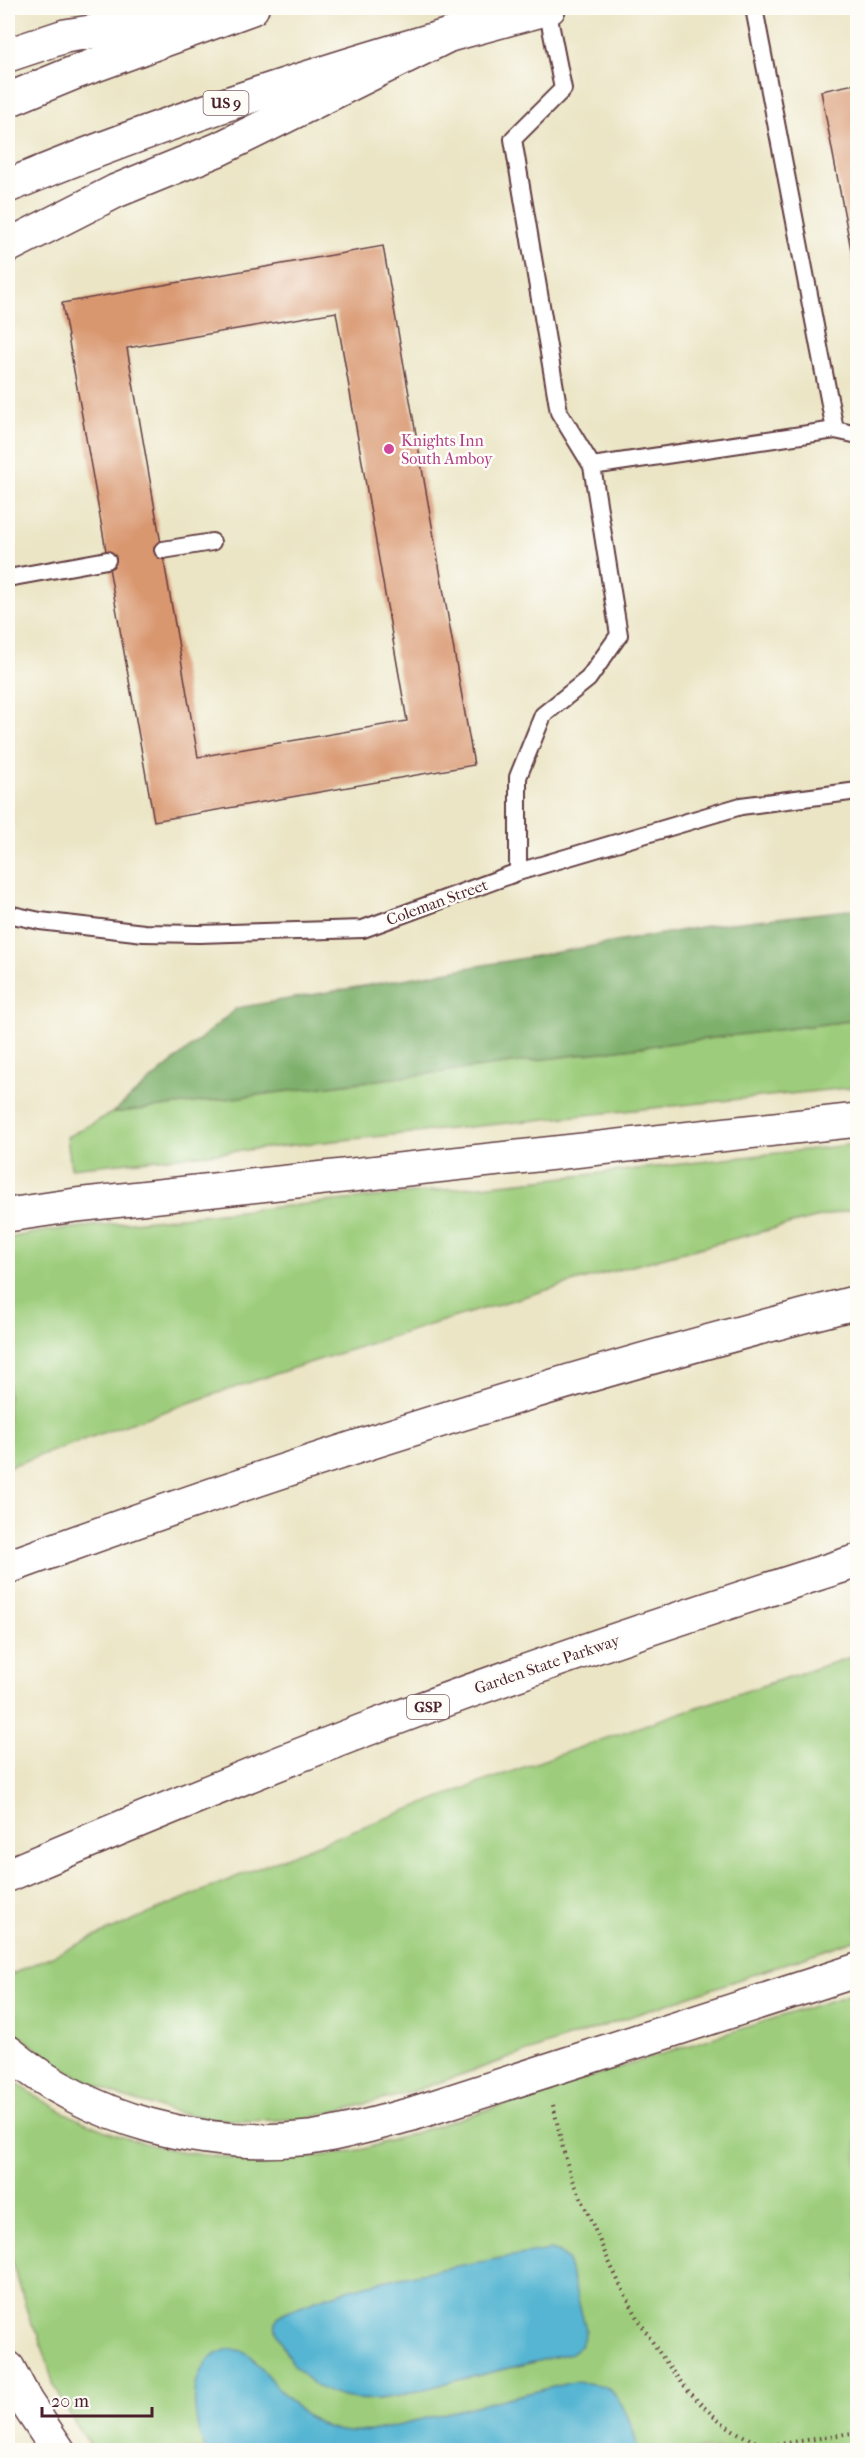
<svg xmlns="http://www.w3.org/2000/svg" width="865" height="2458" viewBox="0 0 865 2458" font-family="'IM FELL French Canon',serif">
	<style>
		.green { fill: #9dcd7c; stroke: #747654; stroke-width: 1.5 }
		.forest { fill: #7eb06c; stroke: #64684c; stroke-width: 1.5 }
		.water { fill: #54b5d2; stroke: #4f6a7e; stroke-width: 1.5 }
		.building { fill: #d9976f; fill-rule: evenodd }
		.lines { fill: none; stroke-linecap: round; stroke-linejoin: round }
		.service-casing { stroke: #623d42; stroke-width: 20 }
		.primary-casing { stroke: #623d42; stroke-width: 36 }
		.trunk-casing { stroke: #623d42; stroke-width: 36 }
		.motorway-casing { stroke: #623d42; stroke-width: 36 }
		.path { stroke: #623d42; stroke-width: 4; stroke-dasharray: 1.5 4.5; stroke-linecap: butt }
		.service { stroke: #fff; stroke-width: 16 }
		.primary { stroke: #fff; stroke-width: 33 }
		.trunk { stroke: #fff; stroke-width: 33 }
		.motorway { stroke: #fff; stroke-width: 33 }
		.hotel-dot { fill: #d1479c; stroke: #fdfcf7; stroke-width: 2 }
		.labels { text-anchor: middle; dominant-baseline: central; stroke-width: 5; stroke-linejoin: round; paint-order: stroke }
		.shield { fill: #fdfcf7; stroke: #806168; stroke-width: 1.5 }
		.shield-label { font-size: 15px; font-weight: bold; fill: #4a1f2b }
		.hotel-label { font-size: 16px; fill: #b23c85; stroke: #fdfcf7; text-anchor: start }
		.street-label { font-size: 16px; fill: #4a1f2b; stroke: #fdfcf7 }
	</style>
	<rect width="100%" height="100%" fill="#fdfcf7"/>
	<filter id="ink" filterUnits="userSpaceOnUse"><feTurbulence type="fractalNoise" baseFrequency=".0167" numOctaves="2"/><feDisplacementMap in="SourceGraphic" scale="12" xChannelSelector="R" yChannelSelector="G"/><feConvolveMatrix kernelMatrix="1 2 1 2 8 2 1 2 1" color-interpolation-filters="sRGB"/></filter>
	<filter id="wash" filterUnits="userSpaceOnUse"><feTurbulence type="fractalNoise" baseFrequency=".008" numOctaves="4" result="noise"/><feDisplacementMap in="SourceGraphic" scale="24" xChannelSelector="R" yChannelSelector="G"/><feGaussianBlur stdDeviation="1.35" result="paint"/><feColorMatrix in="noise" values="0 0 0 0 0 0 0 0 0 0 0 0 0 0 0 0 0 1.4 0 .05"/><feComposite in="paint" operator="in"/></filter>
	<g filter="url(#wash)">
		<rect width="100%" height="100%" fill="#ebe5c5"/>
		<!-- green -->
		<path class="green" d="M857,1020V1087L71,1168L67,1137L112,1113Z
			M857,1144V1208C569,1277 286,1365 8,1467V1238L45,1231L549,1179Z
			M857,1655V1939L405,2094L306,2119L241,2121L210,2118L178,2113L123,2097L85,2080L53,2062L8,2026V1976C282,1849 569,1747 857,1655Z
			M857,1992V2450H94L76,2425L54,2386L39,2335L30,2321L8,2246V2076C105,2153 244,2174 364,2149Z"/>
		<!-- forest -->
		<path class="forest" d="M857,909V1020L112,1113L237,1008L713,925Z"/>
		<!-- water -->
		<path class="water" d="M550,2250L559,2253L567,2260L586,2329C584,2341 581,2346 571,2353C530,2363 489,2373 447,2383C417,2391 381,2404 349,2398C321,2394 298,2375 285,2351C281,2343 271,2326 278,2317C282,2312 291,2310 298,2307C336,2291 375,2282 416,2274C461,2265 505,2257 550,2250Z
			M230,2349L243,2351L251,2356C277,2386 305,2429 349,2432C356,2433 365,2431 372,2431L574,2382C584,2383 598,2383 607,2388C623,2398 636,2433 637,2450H206C191,2419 184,2359 230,2349Z"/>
		<g id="blocks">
			<!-- building -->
			<path class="building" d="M858,74V276H856L821,91L855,84L854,75Z
				M383,246L474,765L154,821L62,303ZM336,312L407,721L198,757L127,348Z"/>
		</g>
	</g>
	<g filter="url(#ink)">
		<use href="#blocks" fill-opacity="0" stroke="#623d42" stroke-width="1.5"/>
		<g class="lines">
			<defs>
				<path id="service" d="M835,430L858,435
					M592,466L835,430L754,8
					M163,550L212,542
					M8,578L107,560
					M518,872V777L543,715L588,679L619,635L592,466L559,412L513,139L563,89L547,8
					M8,914L40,921L144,933L199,934L363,929L518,872L741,806L858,791"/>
				<path id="primary" d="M8,2368L26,2402L58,2450"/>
				<path id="trunk" d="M8,55L65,36L217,12
					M8,246L116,191L219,149L449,35L549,8"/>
				<path id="motorway" d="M8,100L76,72L252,8
					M8,186C152,126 299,78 449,35
					M8,1215L76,1205L858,1120
					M8,1567C287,1465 569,1375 858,1302
					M8,1875C129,1824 251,1773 375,1726C534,1666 695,1612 858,1561
					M8,2052C91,2121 203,2150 310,2138C345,2133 378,2123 412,2114L858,1970"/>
			</defs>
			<!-- service casing -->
			<use href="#service" class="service-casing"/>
			<!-- primary casing -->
			<use href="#primary" class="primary-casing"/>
			<!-- trunk casing -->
			<use href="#trunk" class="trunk-casing"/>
			<!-- motorway casing -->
			<use href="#motorway" class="motorway-casing"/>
			<!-- path -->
			<path class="path" d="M553,2105C558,2126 562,2147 568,2167C574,2184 583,2201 590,2218C620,2291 681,2419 763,2444C773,2447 842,2434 858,2432
				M764,2445L768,2450"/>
			<!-- service -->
			<use href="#service" class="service"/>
			<!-- primary -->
			<use href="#primary" class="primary"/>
			<!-- trunk -->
			<use href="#trunk" class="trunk"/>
			<!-- motorway -->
			<use href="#motorway" class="motorway"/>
		</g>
	</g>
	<!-- markers -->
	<circle class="hotel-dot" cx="389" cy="449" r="6"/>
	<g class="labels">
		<!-- shield labels -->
		<g class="shield">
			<rect x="203.5" y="91" width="45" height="24" rx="4.5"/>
			<rect x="407" y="1695" width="42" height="24" rx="4.5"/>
		</g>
		<g class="shield-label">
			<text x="226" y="103">US 9</text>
			<text x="428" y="1707">GSP</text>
		</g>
		<!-- hotel labels -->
		<g class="hotel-label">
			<text x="401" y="440">Knights Inn<tspan x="401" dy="18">South Amboy</tspan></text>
		</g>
		<!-- street labels -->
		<g class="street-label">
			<text transform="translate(437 902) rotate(-20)">Coleman Street</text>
			<text transform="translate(547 1664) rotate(-19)">Garden State Parkway</text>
		</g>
	</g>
	<!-- margin -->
	<rect width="865" height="2458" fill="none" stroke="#fdfcf7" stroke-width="30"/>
	<!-- scale -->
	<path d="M42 2407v9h110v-9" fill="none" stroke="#4a1f2b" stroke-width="3"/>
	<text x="51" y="2407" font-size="18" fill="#4a1f2b" stroke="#fdfcf7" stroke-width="4.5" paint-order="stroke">20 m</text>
</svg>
